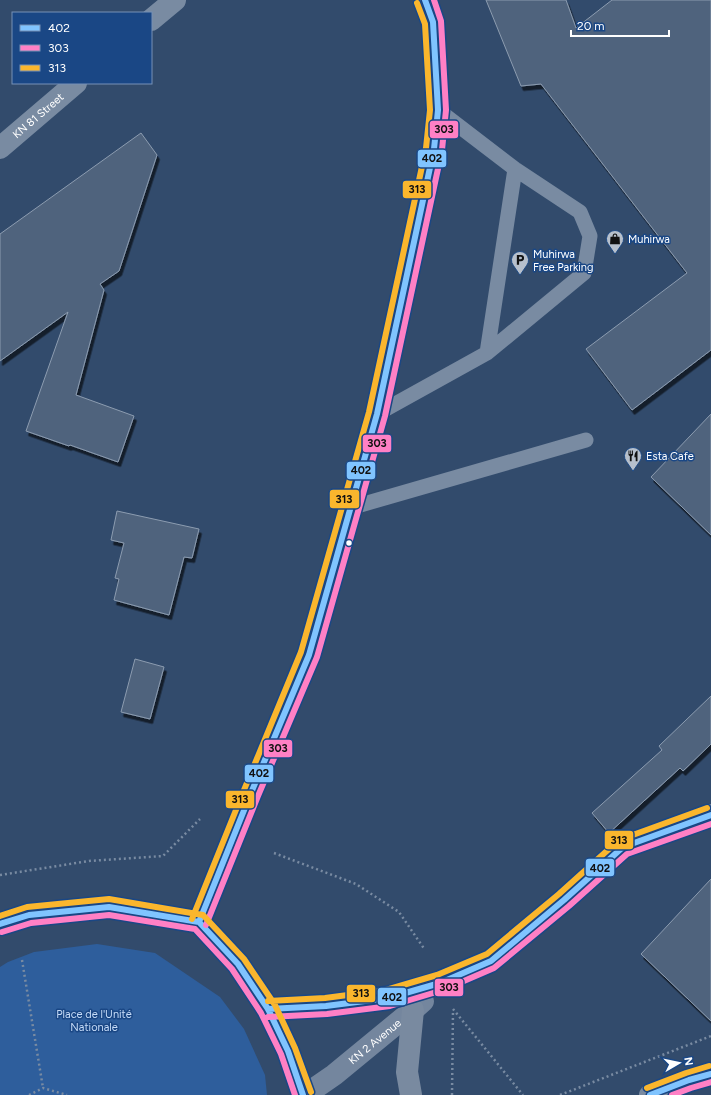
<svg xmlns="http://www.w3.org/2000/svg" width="711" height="1095" viewBox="0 0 711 1095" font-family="Figtree,sans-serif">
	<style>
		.green { fill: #2e5e9c }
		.building { fill: #4f637d; stroke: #8c9cb0; filter: url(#shadow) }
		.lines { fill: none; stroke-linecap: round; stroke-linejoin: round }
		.path { stroke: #798ba2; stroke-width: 2.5; stroke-dasharray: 2 3; stroke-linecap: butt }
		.service { stroke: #798ba2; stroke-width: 15 }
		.minor { stroke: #798ba2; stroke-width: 22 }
		.tertiary { stroke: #798ba2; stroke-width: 22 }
		.secondary { stroke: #74869e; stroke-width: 22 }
		.trunk { stroke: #798aa0; stroke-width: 22 }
		.bus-1-casing { stroke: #1a4785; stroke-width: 9 }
		.bus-2-casing { stroke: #1a4785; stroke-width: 9 }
		.bus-3-casing { stroke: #1a4785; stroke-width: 9 }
		.bus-1 { stroke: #80c4ff; stroke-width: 6 }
		.bus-2 { stroke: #ff80c5; stroke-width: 6 }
		.bus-3 { stroke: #fab62d; stroke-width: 6 }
		.bus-dot { fill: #fff; stroke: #1a4785; stroke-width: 1.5 }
		.labels { text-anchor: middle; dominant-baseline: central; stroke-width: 3; stroke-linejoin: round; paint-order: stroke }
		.street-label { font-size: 11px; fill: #fff; stroke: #1a4785 }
		.poi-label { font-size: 11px; fill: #fff; stroke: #1a4785; text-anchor: start }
		.park-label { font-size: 11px; fill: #c6dcf8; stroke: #1a4785 }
		.line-badge { stroke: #1a4785; stroke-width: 1.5 }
		.pale-badge-label { font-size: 11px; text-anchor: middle; font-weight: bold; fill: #111 }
	</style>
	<defs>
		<filter id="shadow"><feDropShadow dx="2.5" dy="4.5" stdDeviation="0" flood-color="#0009"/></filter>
	</defs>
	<rect width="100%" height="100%" fill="#324b6c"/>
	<!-- green -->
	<path class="green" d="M97,944L155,953L220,997L244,1029L265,1075L267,1095H0V967L8,962L34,952Z"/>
	<!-- building -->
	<path class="building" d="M486,0H566L576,28L612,0H711V350L632,410L586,349L687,273L541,84L521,86Z
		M141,133L157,155L119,271L100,284L104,290L76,395L134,416L118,462L70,445L69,446L26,431L68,312L0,361V234Z
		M711,414V535L651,477Z
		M117,511L199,529L192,558L184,557L169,615L114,600L119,579L115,578L124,543L111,540Z
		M135,659L164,667L150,719L121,712Z
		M711,696V744L683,771L680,768L609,833L592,813L662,750L659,746Z
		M711,879V1021L641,954Z"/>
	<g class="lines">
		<!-- path -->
		<path class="path" d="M274,853L356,884L399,912L425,950
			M0,875L89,861L163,856L200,819
			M22,960L43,1088
			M453,1009L523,1095
			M29,1095L43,1088L67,1095
			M452,1095L453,1010
			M560,1095L711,1036"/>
		<!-- service -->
		<path class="service" d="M487,353L515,169
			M377,414L487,353L584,273L590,236L580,212L515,169L438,110
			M350,508L586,440"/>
		<!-- minor -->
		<g class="minor">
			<path d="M151,20L175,0"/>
			<path id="s1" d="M0,148L76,83"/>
		</g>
		<!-- tertiary -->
		<path class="tertiary" d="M199,922L251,793L309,655L377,414L434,149L438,110L433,22L425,0"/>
		<!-- secondary -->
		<g class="secondary">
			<path d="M268,1009L326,1006L388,998L440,983L491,961L564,900L623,847L709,816L711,815"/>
			<path id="s2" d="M305,1095L334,1075L413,1010L423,1001"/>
		</g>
		<!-- trunk -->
		<path class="trunk" d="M0,924L29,915L109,907L199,922L238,964L268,1009L288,1051L303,1095
			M411,1095L407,1072L413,1010
			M650,1095L689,1080L711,1074"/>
		<defs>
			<path id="bus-1" d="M199,922L251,793L309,655L377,414L434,149L438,110L433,22L425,0
				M0,924L29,915L109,907L199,922L238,964L268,1009L288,1051L303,1095
				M268,1009L326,1006L388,998L440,983L491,961L564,900L623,847L711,815
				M650,1095L689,1080L711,1074"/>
			<path id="bus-2" d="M206,925L258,796L317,657L385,416L442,150L446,110L441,21L434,0
				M2,932L31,923L109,915L195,929L232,969L261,1013L281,1054L295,1095
				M268,1017L327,1014L390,1006L443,990L494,968L569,906L627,854L711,824
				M672,1095L691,1088L711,1082"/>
			<path id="bus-3" d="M0,916L27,907L109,899L203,915L244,959L275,1005L295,1048L311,1092
				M192,919L244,790L301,652L369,412L426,148L430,110L425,24L417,3
				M268,1001L325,998L386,990L437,975L487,954L559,894L619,840L707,808
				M647,1088L686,1073L709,1066"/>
		</defs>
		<!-- bus-1 casing -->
		<use href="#bus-1" class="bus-1-casing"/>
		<!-- bus-2 casing -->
		<use href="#bus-2" class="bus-2-casing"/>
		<!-- bus-3 casing -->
		<use href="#bus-3" class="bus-3-casing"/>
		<!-- bus-1 -->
		<use href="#bus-1" class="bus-1"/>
		<!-- bus-2 -->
		<use href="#bus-2" class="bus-2"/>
		<!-- bus-3 -->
		<use href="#bus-3" class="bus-3"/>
	</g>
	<!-- icons -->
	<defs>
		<symbol id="shop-pin" viewBox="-11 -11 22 30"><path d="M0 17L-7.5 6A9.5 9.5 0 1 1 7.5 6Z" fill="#b7c0cc" stroke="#1a4785"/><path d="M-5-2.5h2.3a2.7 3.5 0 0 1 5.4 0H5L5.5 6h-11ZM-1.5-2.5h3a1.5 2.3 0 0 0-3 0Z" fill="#111"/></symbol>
		<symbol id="parking-pin" viewBox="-11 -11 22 30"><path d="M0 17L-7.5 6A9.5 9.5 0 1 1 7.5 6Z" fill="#b7c0cc" stroke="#1a4785"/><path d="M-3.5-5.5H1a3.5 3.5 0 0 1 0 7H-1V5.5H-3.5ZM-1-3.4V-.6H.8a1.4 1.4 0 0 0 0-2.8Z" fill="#111"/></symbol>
		<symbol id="restaurant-pin" viewBox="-11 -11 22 30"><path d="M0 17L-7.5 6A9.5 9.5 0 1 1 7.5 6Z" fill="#b7c0cc" stroke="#1a4785"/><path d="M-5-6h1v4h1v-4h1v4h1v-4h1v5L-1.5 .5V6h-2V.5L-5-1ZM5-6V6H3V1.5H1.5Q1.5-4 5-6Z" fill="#111"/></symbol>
	</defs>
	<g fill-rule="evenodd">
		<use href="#shop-pin" x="605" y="229" width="20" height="27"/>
		<use href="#parking-pin" x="510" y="250" width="20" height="27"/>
		<use href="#restaurant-pin" x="623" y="446" width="20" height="27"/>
	</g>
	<!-- markers -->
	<circle class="bus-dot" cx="349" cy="543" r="3.5"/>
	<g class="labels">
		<!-- street labels -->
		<g class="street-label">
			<text stroke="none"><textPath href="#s1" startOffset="50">KN 81 Street</textPath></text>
			<text stroke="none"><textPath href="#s2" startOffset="88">KN 2 Avenue</textPath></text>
		</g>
		<!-- poi labels -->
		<g class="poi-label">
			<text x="628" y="239">Muhirwa</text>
			<text x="533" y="254">Muhirwa<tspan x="533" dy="13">Free Parking</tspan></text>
			<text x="646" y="456">Esta Cafe</text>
		</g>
		<!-- park labels -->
		<g class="park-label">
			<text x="94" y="1014">Place de l'Unité<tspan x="94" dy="13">Nationale</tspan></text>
		</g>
	</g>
	<g class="line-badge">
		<rect x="429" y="120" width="30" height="19" rx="4" fill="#ff80c5"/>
		<rect x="417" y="149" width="30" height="19" rx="4" fill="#80c4ff"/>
		<rect x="402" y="180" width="30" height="19" rx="4" fill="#fab62d"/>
		<rect x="362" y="434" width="30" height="19" rx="4" fill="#ff80c5"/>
		<rect x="346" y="461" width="30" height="19" rx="4" fill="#80c4ff"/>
		<rect x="329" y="489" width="31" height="20" rx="4" fill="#fab62d"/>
		<rect x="263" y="739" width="30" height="19" rx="4" fill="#ff80c5"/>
		<rect x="244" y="764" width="30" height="19" rx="4" fill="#80c4ff"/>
		<rect x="225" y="790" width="30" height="19" rx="4" fill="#fab62d"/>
		<rect x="604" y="830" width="30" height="20" rx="4" fill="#fab62d"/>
		<rect x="585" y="858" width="30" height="19" rx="4" fill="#80c4ff"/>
		<rect x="434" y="978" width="30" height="19" rx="4" fill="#ff80c5"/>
		<rect x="346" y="984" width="30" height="19" rx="4" fill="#fab62d"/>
		<rect x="377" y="987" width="30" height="19" rx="4" fill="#80c4ff"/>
	</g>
	<g class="pale-badge-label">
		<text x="444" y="133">303</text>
		<text x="432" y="162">402</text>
		<text x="417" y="193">313</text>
		<text x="377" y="447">303</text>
		<text x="361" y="474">402</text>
		<text x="344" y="503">313</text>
		<text x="278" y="752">303</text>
		<text x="259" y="777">402</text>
		<text x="240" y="803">313</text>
		<text x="619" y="844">313</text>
		<text x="600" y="872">402</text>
		<text x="449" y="991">303</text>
		<text x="361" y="997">313</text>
		<text x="392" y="1001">402</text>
	</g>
	<!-- legend -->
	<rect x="12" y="12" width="140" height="72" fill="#1a4785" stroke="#7691b6"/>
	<rect x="20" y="25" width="20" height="6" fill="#80c4ff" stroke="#7691b6"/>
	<text x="48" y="32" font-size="12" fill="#ffffff">402</text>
	<rect x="20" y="45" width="20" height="6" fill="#ff80c5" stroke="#7691b6"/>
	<text x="48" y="52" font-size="12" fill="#ffffff">303</text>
	<rect x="20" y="65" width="20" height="6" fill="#fab62d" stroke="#7691b6"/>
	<text x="48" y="72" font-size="12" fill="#ffffff">313</text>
	<!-- north arrow -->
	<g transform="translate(679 1063) rotate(81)" stroke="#1a4785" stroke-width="3" paint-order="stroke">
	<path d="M0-3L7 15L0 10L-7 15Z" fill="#ffffff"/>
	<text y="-6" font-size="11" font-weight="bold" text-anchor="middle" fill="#ffffff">N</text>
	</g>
	<!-- scale -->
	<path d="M571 30v6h98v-6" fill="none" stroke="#ffffff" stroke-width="2"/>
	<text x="577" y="30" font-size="12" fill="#ffffff" stroke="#1a4785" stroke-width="3" paint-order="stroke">20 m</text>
</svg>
